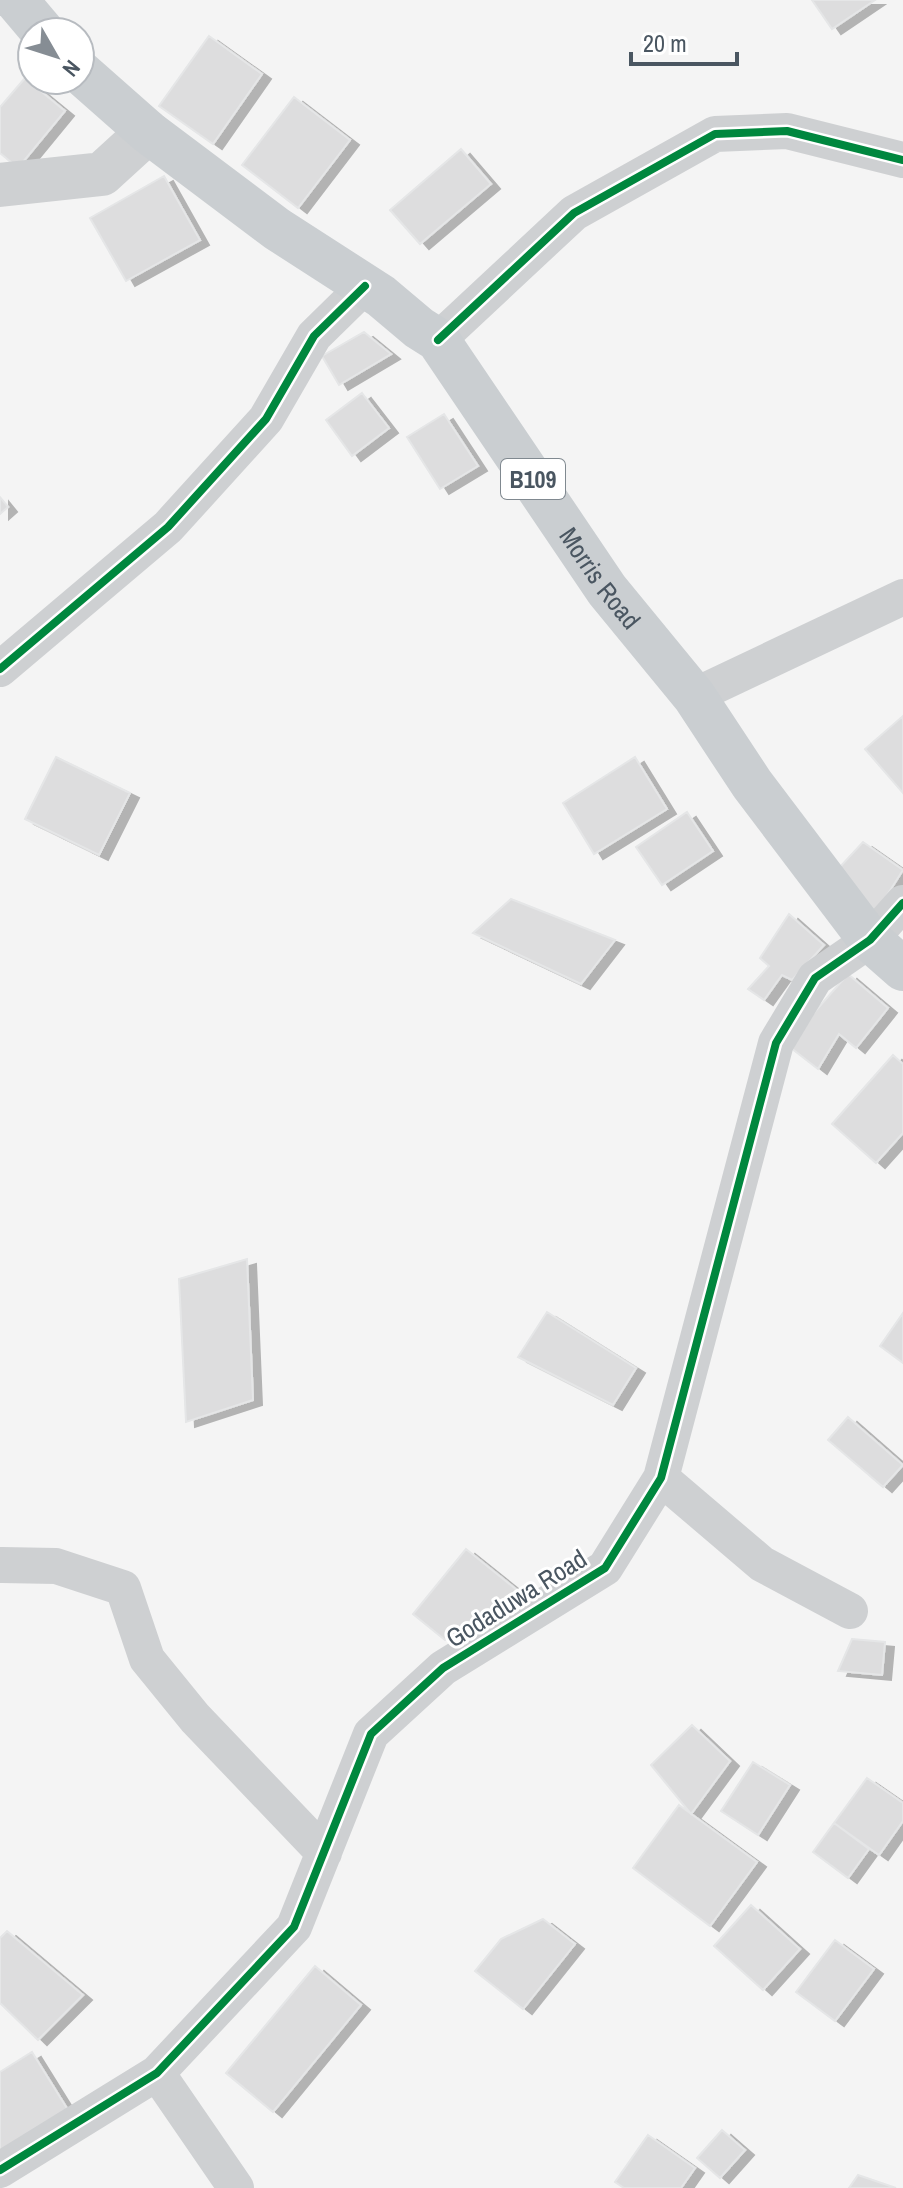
<svg xmlns="http://www.w3.org/2000/svg" width="903" height="2188" viewBox="0 0 903 2188" font-family="'Archivo Narrow',sans-serif">
	<style>
		.building { fill: #ddddde; stroke: #e5e6e7; stroke-width: 2; filter: url(#shadow) }
		.lines { fill: none; stroke-linecap: round; stroke-linejoin: round }
		.minor { stroke: #ced0d2; stroke-width: 36 }
		.tertiary { stroke: #ced0d2; stroke-width: 44 }
		.primary { stroke: #caced1; stroke-width: 44 }
		.cycleway-casing { stroke: #fff; stroke-width: 13 }
		.cycleway { stroke: #00873e; stroke-width: 8 }
		.labels { text-anchor: middle; dominant-baseline: central; stroke-width: 6; stroke-linejoin: round; paint-order: stroke }
		.shield { fill: #fff; stroke: #808990; stroke-width: 2 }
		.shield-label { font-size: 24px; font-weight: bold; fill: #4a5661 }
		.street-label { font-size: 26px; fill: #4a5661; stroke: #fff }
	</style>
	<defs>
		<filter id="shadow"><feDropShadow dx="9" dy="5" stdDeviation="0" flood-color="#0004"/></filter>
	</defs>
	<rect width="100%" height="100%" fill="#f4f4f4"/>
	<!-- building -->
	<path class="building" d="M812,0H875L832,29Z
		M209,36L262,74L213,144L159,106Z
		M25,78L65,111L18,168L0,153V107Z
		M294,97L350,140L298,208L242,165Z
		M461,149L491,184L420,244L390,210Z
		M164,176L200,240L126,281L90,218Z
		M364,332L391,354L339,385L322,356Z
		M362,393L389,428L352,456L326,420Z
		M444,414L478,466L440,489L407,437Z
		M0,497L8,507L0,514Z
		M903,716V793L865,749Z
		M56,757L130,793L99,855L25,819Z
		M635,757L667,809L594,854L563,803Z
		M687,812L713,851L662,885L636,847Z
		M863,842L903,870L872,919L837,870Z
		M511,899L615,940L581,984L473,933Z
		M789,914L824,945L792,980L782,975L764,1000L748,989L769,966L760,958Z
		M848,974L888,1008L856,1048L839,1034L818,1069L791,1048L811,1016Z
		M893,1055L903,1064V1133L876,1163L832,1124Z
		M247,1259L253,1400L186,1422L179,1279Z
		M547,1312L636,1368L613,1405L518,1357Z
		M903,1313V1363L880,1346Z
		M848,1417L903,1465L883,1487L828,1440Z
		M466,1549L517,1590L445,1640L413,1614Z
		M852,1639L885,1642L882,1675L838,1671Z
		M692,1725L730,1761L691,1814L651,1765Z
		M753,1762L790,1785L758,1835L721,1811Z
		M867,1778L903,1803V1821L879,1855L834,1823Z
		M679,1805L757,1862L710,1926L633,1868Z
		M834,1823L869,1849L848,1878L813,1852Z
		M751,1905L800,1949L763,1990L714,1946Z
		M543,1919L575,1944L523,2009L475,1971L501,1939Z
		M7,1931L83,1995L38,2040L0,2003V1938Z
		M835,1940L874,1969L835,2021L796,1992Z
		M315,1966L361,2005L273,2112L226,2073Z
		M32,2052L68,2110L0,2152V2072Z
		M722,2130L745,2150L720,2178L697,2158Z
		M648,2135L695,2168L681,2188H624L615,2182Z
		M858,2175L896,2188H849Z"/>
	<g class="lines">
		<!-- minor -->
		<path class="minor" d="M438,340L574,213L715,134L787,131L903,160
			M0,669L168,527L266,419L314,336L365,286
			M694,696L903,597
			M661,1478L762,1564L850,1611
			M2,1565L56,1566L123,1588L147,1659L195,1718L324,1853
			M157,2073L236,2188
			M0,2170L157,2073L294,1927L371,1734L443,1668L605,1568L661,1478L776,1043L815,978L870,940L903,903"/>
		<!-- tertiary -->
		<path class="tertiary" d="M0,185L102,174L148,132"/>
		<!-- primary -->
		<g class="primary">
			<path d="M16,0L43,32"/>
			<path id="s1" d="M80,72L148,132L277,229L381,296L419,328L438,340L607,590L694,696L752,784L870,940L903,969"/>
		</g>
		<defs>
			<path id="cycleway" d="M438,340L574,213L715,134L787,131L903,160
				M0,669L168,527L266,419L314,336L365,286
				M0,2170L157,2073L294,1927L371,1734L443,1668L605,1568L661,1478L776,1043L815,978L870,940L903,903"/>
		</defs>
		<!-- cycleway casing -->
		<use href="#cycleway" class="cycleway-casing"/>
		<!-- cycleway -->
		<use href="#cycleway" class="cycleway"/>
	</g>
	<g class="labels">
		<!-- shield labels -->
		<rect class="shield" x="501" y="459" width="64" height="40" rx="6"/>
		<g class="shield-label">
			<text x="533" y="479">B109</text>
		</g>
		<!-- street labels -->
		<g class="street-label">
			<text stroke="none"><textPath href="#s1" startOffset="736">Morris Road</textPath></text>
			<text transform="translate(516 1598) rotate(-32)">Godaduwa Road</text>
		</g>
	</g>
	<!-- north arrow -->
	<g transform="translate(56 56) rotate(129)"><circle r="38" fill="#ffffff" stroke="#b7bbc0" stroke-width="2"/>
	<path d="M0-6L14 30L0 20L-14 30Z" fill="#868d94"/>
	<text y="-12" font-size="22" font-weight="bold" text-anchor="middle" fill="#4a5661">N</text>
	</g>
	<!-- scale -->
	<path d="M631 52v12h106v-12" fill="none" stroke="#4a5661" stroke-width="4"/>
	<text x="643" y="52" font-size="24" fill="#4a5661" stroke="#ffffff" stroke-width="6" paint-order="stroke">20 m</text>
</svg>
